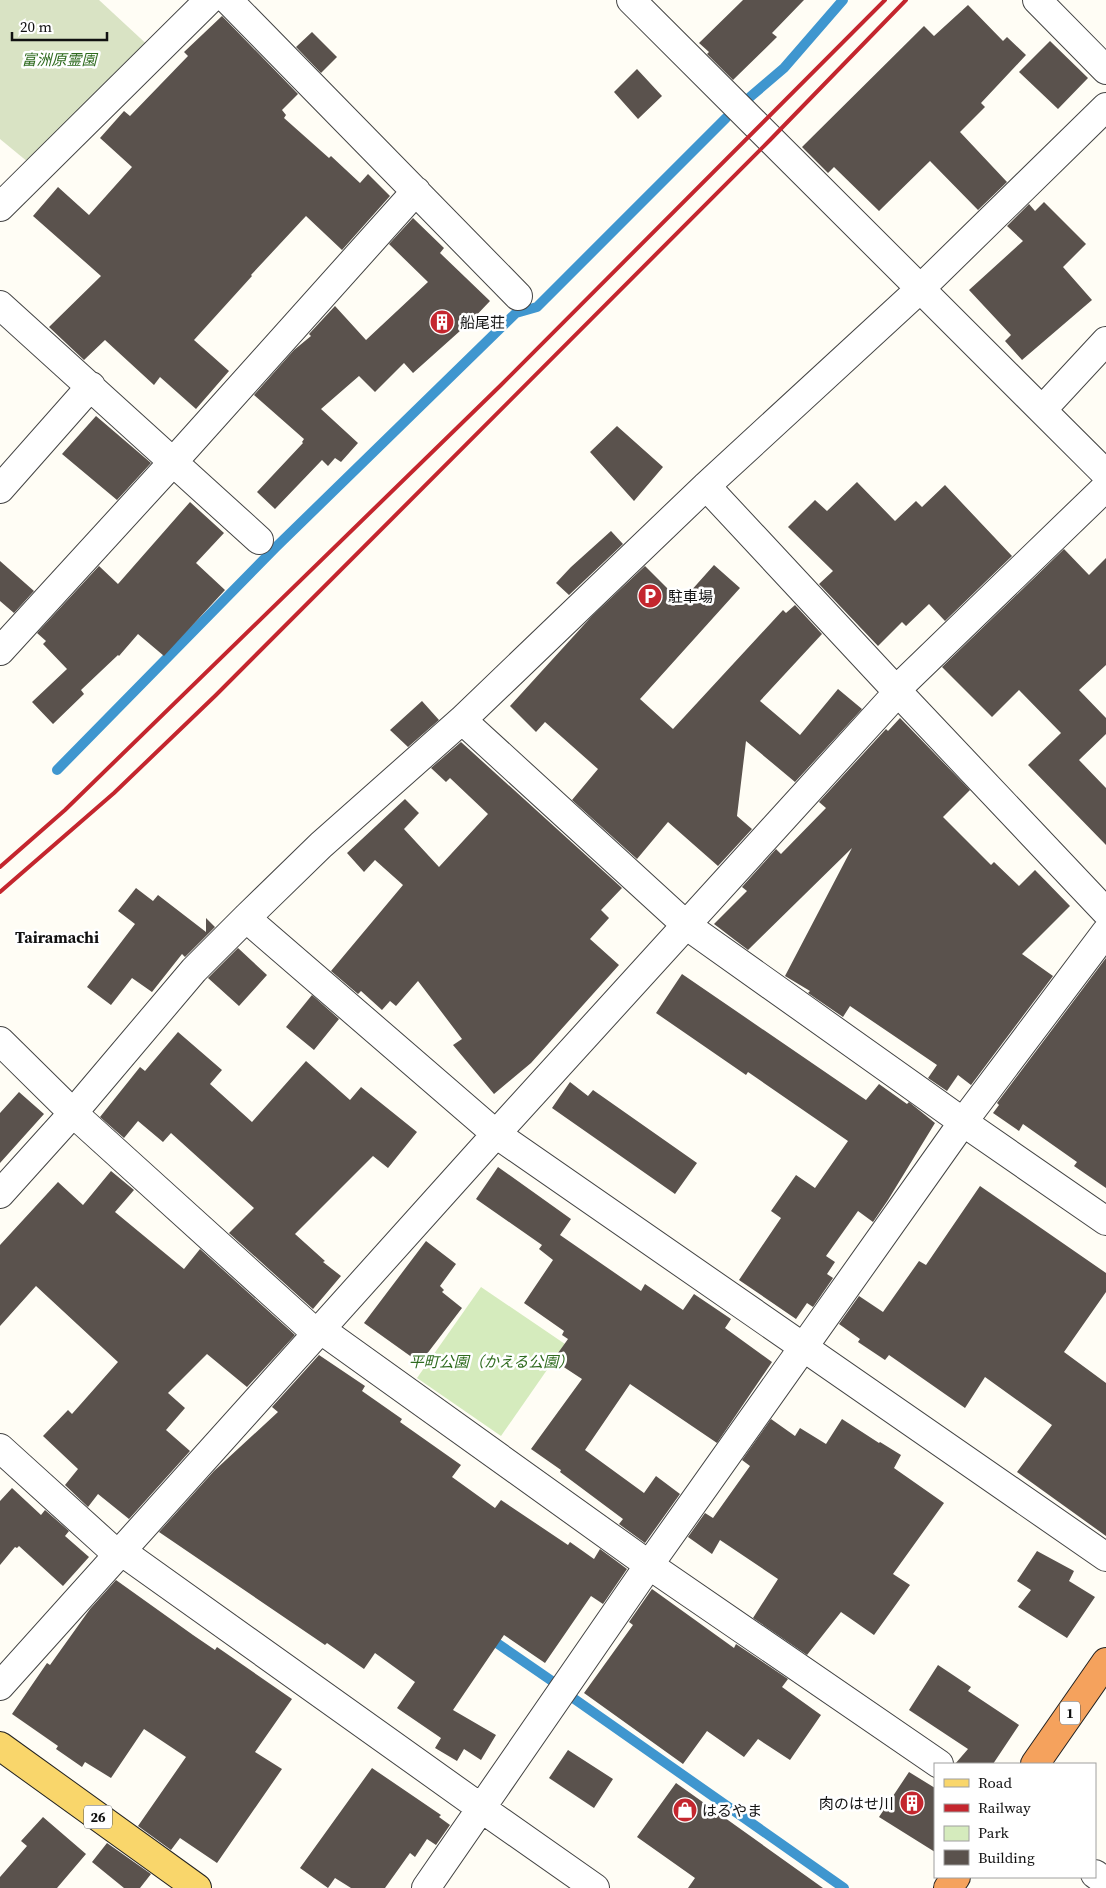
<svg xmlns="http://www.w3.org/2000/svg" width="1106" height="1888" viewBox="0 0 1106 1888" font-family="'Source Serif 4','Noto Sans JP',serif">
	<style>
		.green { fill: #d5ebbd }
		.cemetery { fill: #d9e3c4 }
		.lines { fill: none; stroke-linecap: round; stroke-linejoin: round }
		.stream { stroke: #3f96cf; stroke-width: 10 }
		.building { fill: #5a524d }
		.minor-casing { stroke: #444; stroke-width: 30 }
		.major-casing { stroke: #222; stroke-width: 30 }
		.highway-casing { stroke: #222; stroke-width: 30 }
		.minor { stroke: #fff; stroke-width: 28 }
		.major { stroke: #f9d66b; stroke-width: 28 }
		.highway { stroke: #f5a25d; stroke-width: 28 }
		.rail { stroke: #c4262e; stroke-width: 4 }
		.labels { text-anchor: middle; dominant-baseline: central; stroke-width: 5; stroke-linejoin: round; paint-order: stroke }
		.shield { fill: #fff; stroke: #585858; stroke-width: 1 }
		.shield-label { font-size: 14px; font-weight: bold; fill: #111 }
		.park-label { font-size: 15px; font-style: italic; fill: #2f6b1f; stroke: #fff }
		.poi-label { font-size: 15px; fill: #111; stroke: #fff; text-anchor: start }
		.neighbourhood-label { font-size: 16px; font-weight: bold; fill: #111; stroke: #fff }
	</style>
	<rect width="100%" height="100%" fill="#fffdf5"/>
	<!-- green -->
	<path class="green" d="M481,1287L565,1344L501,1436L417,1378Z"/>
	<!-- cemetery -->
	<path class="cemetery" d="M0,0H99L153,50L34,167L0,139Z"/>
	<g class="lines">
		<!-- stream -->
		<path class="stream" d="M750,97L784,68L843,0
			M57,770L276,547L516,313L537,307L726,118
			M488,1637L552,1681
			M573,1698L844,1888"/>
	</g>
	<!-- building -->
	<path class="building" d="M743,0H804L772,33L777,37L733,80L707,54L709,52L699,43Z
		M968,5L1003,41L1007,37L1026,55L981,103L985,107L960,132L1007,182L978,210L930,161L879,211L834,167L828,173L802,147L924,26L934,36Z
		M222,16L298,94L282,110L286,115L284,118L329,158L331,156L360,183L368,174L390,196L342,250L306,216L251,275L252,276L194,340L229,371L196,409L160,377L154,385L105,340L84,360L49,327L101,276L33,216L58,187L89,215L132,167L100,138L124,111L130,116L188,56L184,52Z
		M312,32L337,57L321,73L296,47Z
		M1050,41L1088,78L1058,109L1019,72Z
		M637,69L662,96L638,119L614,92Z
		M1044,202L1086,244L1063,267L1092,300L1022,360L1005,341L1011,335L969,290L1023,241L1007,226L1029,204L1035,211Z
		M413,218L444,248L440,253L490,301L470,322L413,373L404,363L375,392L359,376L321,409L358,443L341,462L335,458L328,466L322,460L275,509L257,492L303,443L302,442L304,439L254,395L294,350L311,336L309,334L335,306L366,340L428,282L389,244Z
		M96,416L151,463L117,500L62,454Z
		M617,426L663,467L634,501L590,452Z
		M857,482L895,521L916,501L922,507L945,485L1012,556L945,621L929,604L906,626L902,622L878,646L819,584L833,571L788,527L815,500L827,511Z
		M190,502L224,533L196,563L225,590L164,656L138,634L119,656L118,655L81,690L84,694L53,724L32,702L67,669L43,644L46,641L37,633L99,566L118,584Z
		M611,531L623,544L569,595L556,583L571,567Z
		M1064,549L1089,575L1106,558V665L1079,690L1106,718V734L1079,760L1106,788V845L1028,765L1061,733L1019,690L992,717L942,667Z
		M0,561L34,591L14,613L0,601Z
		M714,565L740,588L640,699L673,729L783,610L786,613L795,605L822,634L760,701L800,735L838,689L862,709L795,782L746,741L737,816L752,829L718,866L668,822L637,859L572,800L598,769L545,722L536,732L510,706L592,616L645,566L681,602Z
		M422,701L439,720L408,747L390,730Z
		M900,718L970,790L943,817L991,865L994,862L1019,886L1035,870L1070,906L1022,954L1053,976L971,1085L958,1075L947,1091L928,1078L937,1065L850,1006L843,1017L808,993L810,991L785,976L852,848L748,950L714,924L747,891L742,887L776,849L781,854L826,808L819,802L886,729L888,731Z
		M461,742L622,888L601,910L609,918L590,939L619,965L531,1063L494,1094L453,1045L462,1039L418,981L396,1006L390,1001L382,1010L361,991L358,994L331,971L403,885L375,860L364,872L347,853L405,799L419,813L404,829L439,867L488,814L450,778L446,782L431,768Z
		M136,888L153,901L158,895L206,932V918L215,927L185,957L182,954L152,992L132,978L111,1005L87,987L135,924L118,911Z
		M238,948L267,975L239,1006L208,978Z
		M1106,958V1188L1074,1166L1077,1162L1023,1124L1019,1131L993,1113L999,1105L997,1103Z
		M682,974L866,1100L879,1084L907,1104L909,1102L935,1123L888,1200L873,1222L858,1211L826,1256L835,1262L827,1274L833,1278L813,1307L807,1303L796,1319L739,1280L781,1218L771,1211L796,1175L815,1188L848,1141L748,1072L746,1075L656,1013Z
		M312,995L339,1019L314,1050L286,1027Z
		M178,1032L222,1070L210,1084L252,1122L306,1061L350,1100L361,1087L417,1132L388,1168L373,1156L295,1234L325,1261L323,1262L341,1276L313,1309L229,1233L254,1208L171,1133L163,1142L138,1121L124,1138L100,1117L140,1067L145,1071Z
		M570,1082L588,1096L593,1090L697,1163L675,1194L552,1108Z
		M19,1092L44,1114L0,1163V1113Z
		M498,1167L571,1219L560,1235L641,1291L645,1284L683,1310L694,1294L731,1319L725,1328L772,1362L717,1443L630,1384L585,1450L644,1493L656,1476L680,1494L645,1543L619,1524L623,1519L560,1472L561,1470L531,1449L582,1379L553,1360L568,1339L562,1335L564,1331L524,1303L553,1260L539,1249L542,1245L476,1199Z
		M111,1171L134,1190L115,1212L184,1269L200,1249L295,1335L247,1387L207,1354L168,1393L185,1408L166,1430L190,1451L129,1519L98,1494L88,1507L65,1485L78,1469L43,1436L68,1410L72,1414L118,1362L36,1286L0,1326V1245L58,1182L83,1205Z
		M980,1186L1106,1273V1292L1064,1352L1106,1383V1536L1017,1472L1052,1425L985,1377L965,1408L889,1355L885,1360L858,1342L860,1339L839,1324L859,1296L883,1312L919,1261L926,1265Z
		M426,1241L456,1264L440,1286L444,1290L442,1292L462,1308L420,1363L364,1323Z
		M319,1355L365,1386L362,1391L402,1419L400,1422L461,1465L452,1477L495,1508L501,1500L568,1545L570,1542L594,1559L600,1549L627,1569L603,1604L591,1596L545,1663L504,1635L453,1710L496,1735L481,1760L464,1749L457,1761L435,1748L441,1738L397,1708L415,1682L375,1653L364,1669L327,1643L325,1645L159,1532L214,1471L278,1412L272,1407Z
		M771,1419L795,1436L800,1428L826,1444L842,1419L879,1443L880,1442L901,1455L894,1468L944,1503L893,1574L910,1585L874,1635L841,1612L807,1655L753,1618L778,1579L720,1540L712,1554L688,1537L705,1513L713,1518L750,1466L742,1460Z
		M12,1488L41,1515L45,1510L69,1531L65,1536L89,1557L63,1586L19,1546L17,1548L15,1547L0,1565V1501Z
		M1037,1551L1074,1571L1069,1581L1095,1597L1067,1638L1018,1607L1031,1590L1017,1581Z
		M116,1580L193,1635L215,1650L217,1647L292,1699L255,1752L282,1769L217,1863L180,1838L171,1850L138,1826L186,1757L144,1729L111,1778L85,1762L82,1767L56,1749L58,1746L12,1714L47,1663L50,1665L90,1609Z
		M652,1589L734,1648L736,1644L788,1679L782,1687L821,1715L790,1760L758,1739L744,1757L707,1731L683,1764L584,1693L633,1625L629,1622Z
		M938,1665L971,1687L968,1691L1019,1725L993,1764H955L968,1749L909,1710Z
		M568,1750L613,1779L594,1808L549,1778Z
		M372,1768L441,1815L439,1817L450,1825L436,1845L427,1839L415,1857L410,1853L385,1888H351L335,1878L328,1888L300,1868Z
		M909,1772L935,1788V1852L879,1817Z
		M676,1783L823,1888H688L695,1878L637,1837Z
		M43,1817L86,1854L57,1888H0V1877L27,1846L21,1841Z
		M107,1843L151,1874L140,1888H124L92,1862Z"/>
	<g class="lines">
		<defs>
			<path id="minor" d="M228,0L518,296
				M631,0L1106,474
				M1037,0L1106,70
				M0,207L209,0
				M0,305L259,540
				M1042,410L1106,341
				M706,486L896,690L1106,912
				M0,489L91,386
				M0,651L173,462L416,191
				M896,690L1106,487
				M462,720L686,925L963,1122L1106,1221
				M246,918L496,1134L1106,1557
				M0,1041L73,1113L316,1333
				M0,1194L73,1113L194,970L246,918L321,845L462,720L706,486L920,289L1106,107
				M320,1329L649,1565L939,1764
				M0,1448L117,1554
				M121,1551L481,1808L595,1888
				M0,1686L496,1134L898,692
				M1095,1874L1106,1882
				M426,1888L649,1565L963,1122L1106,932"/>
			<path id="major" d="M0,1746L197,1888"/>
			<path id="highway" d="M1035,1764L1106,1662
				M948,1888L956,1877"/>
		</defs>
		<!-- minor casing -->
		<use href="#minor" class="minor-casing"/>
		<!-- major casing -->
		<use href="#major" class="major-casing"/>
		<!-- highway casing -->
		<use href="#highway" class="highway-casing"/>
		<!-- minor -->
		<use href="#minor" class="minor"/>
		<!-- major -->
		<use href="#major" class="major"/>
		<!-- highway -->
		<use href="#highway" class="highway"/>
		<!-- rail -->
		<path class="rail" d="M0,867L65,810L501,385L885,0
			M0,892L114,793L216,695L770,140L906,0"/>
	</g>
	<!-- icons -->
	<defs>
		<symbol id="building-disc" viewBox="-11 -11 22 22"><circle r="9.5" fill="#c4262e" stroke="#fff"/><path d="M-4-6H4V6H1V3H-1V6H-4ZM-2.5-4.3h1.7v1.8h-1.7ZM.8-4.3h1.7v1.8H.8ZM-2.5-1h1.7V.8h-1.7ZM.8-1h1.7V.8H.8Z" fill="#fff"/></symbol>
		<symbol id="parking-disc" viewBox="-11 -11 22 22"><circle r="9.5" fill="#c4262e" stroke="#fff"/><path d="M-3.5-5.5H1a3.5 3.5 0 0 1 0 7H-1V5.5H-3.5ZM-1-3.4V-.6H.8a1.4 1.4 0 0 0 0-2.8Z" fill="#fff"/></symbol>
		<symbol id="shop-disc" viewBox="-11 -11 22 22"><circle r="9.5" fill="#c4262e" stroke="#fff"/><path d="M-5-2.5h2.3a2.7 3.5 0 0 1 5.4 0H5L5.5 6h-11ZM-1.5-2.5h3a1.5 2.3 0 0 0-3 0Z" fill="#fff"/></symbol>
	</defs>
	<g fill-rule="evenodd">
		<use href="#building-disc" x="428" y="308" width="28" height="28"/>
		<use href="#parking-disc" x="636" y="582" width="28" height="28"/>
		<use href="#building-disc" x="898" y="1789" width="28" height="28"/>
		<use href="#shop-disc" x="671" y="1796" width="28" height="28"/>
	</g>
	<g class="labels">
		<!-- shield labels -->
		<g class="shield">
			<rect x="1060" y="1701.5" width="20" height="23" rx="4"/>
			<rect x="84" y="1805.5" width="28" height="23" rx="4"/>
		</g>
		<g class="shield-label">
			<text x="1070" y="1713">1</text>
			<text x="98" y="1817">26</text>
		</g>
		<!-- park labels -->
		<g class="park-label">
			<text x="59" y="59">富洲原霊園</text>
			<text x="491" y="1361">平町公園（かえる公園）</text>
		</g>
		<!-- poi labels -->
		<g class="poi-label">
			<text x="460" y="322">船尾荘</text>
			<text x="668" y="596">駐車場</text>
			<text x="894" y="1803" text-anchor="end">肉のはせ川</text>
			<text x="702" y="1810">はるやま</text>
		</g>
		<!-- neighbourhood labels -->
		<g class="neighbourhood-label">
			<text x="57" y="937">Tairamachi</text>
		</g>
	</g>
	<!-- legend -->
	<rect x="934" y="1763" width="162" height="115" fill="#ffffff" stroke="#a0a0a0"/>
	<rect x="944" y="1779" width="25" height="8" fill="#f9d66b" stroke="#a0a0a0"/>
	<text x="978" y="1788" font-size="15" fill="#111111">Road</text>
	<rect x="944" y="1804" width="25" height="8" fill="#c4262e" stroke="#a0a0a0"/>
	<text x="978" y="1813" font-size="15" fill="#111111">Railway</text>
	<rect x="944" y="1826" width="25" height="15" fill="#d5ebbd" stroke="#a0a0a0"/>
	<text x="978" y="1838" font-size="15" fill="#111111">Park</text>
	<rect x="944" y="1850" width="25" height="15" fill="#5a524d" stroke="#a0a0a0"/>
	<text x="978" y="1863" font-size="15" fill="#111111">Building</text>
	<!-- scale -->
	<path d="M12 32v8h95v-8" fill="none" stroke="#111111" stroke-width="2.5"/>
	<text x="20" y="32" font-size="15" fill="#111111" stroke="#ffffff" stroke-width="4" paint-order="stroke">20 m</text>
</svg>
